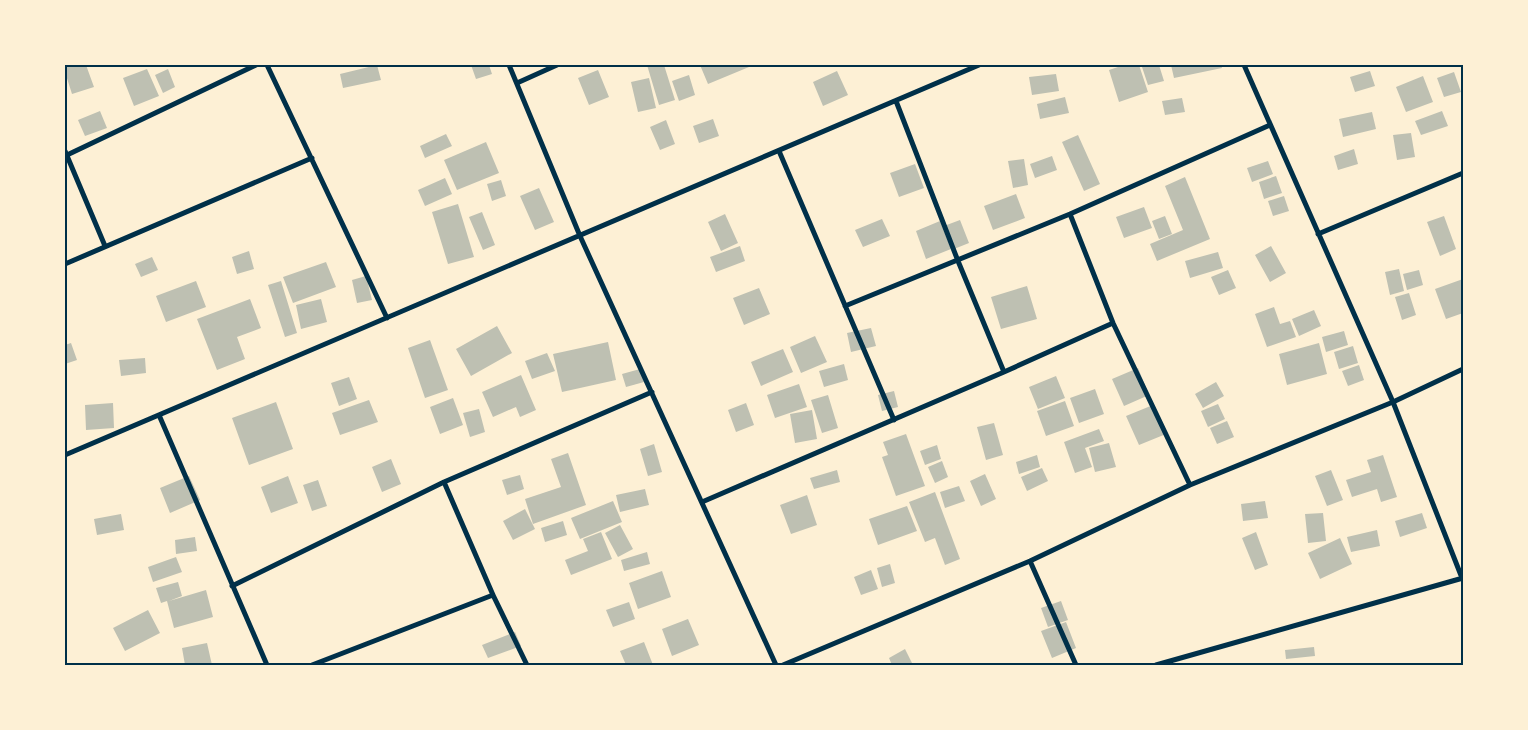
<svg xmlns="http://www.w3.org/2000/svg" width="1528" height="730" viewBox="0 0 1528 730" font-family="'Nunito Sans',sans-serif">
	<style>
		.building { fill: #bec0b2 }
		.lines { fill: none; stroke-linecap: round; stroke-linejoin: round }
		.minor { stroke: #003049; stroke-width: 5 }
		.neatline { fill: none; stroke: #003049; stroke-width: 2 }
	</style>
	<rect width="100%" height="100%" fill="#fdf0d5"/>
	<!-- building -->
	<path class="building" d="M65,65H86L94,87L72,94L65,72Z
		M377,65L381,80L343,88L340,74Z
		M471,65H489L492,74L476,79Z
		M647,65H664L675,100L659,105Z
		M700,65H748L749,67L708,84Z
		M1124,65H1139L1148,92L1119,102L1109,70Z
		M1149,65H1159L1164,81L1148,85L1142,67Z
		M1171,65H1221L1222,68L1174,78Z
		M147,69L159,96L134,106L123,78Z
		M168,69L175,87L163,93L155,75Z
		M598,70L609,97L589,105L578,78Z
		M837,71L848,95L823,106L813,82Z
		M1370,71L1375,86L1355,92L1350,77Z
		M1454,72L1461,92L1444,97L1437,78Z
		M1056,74L1059,91L1032,95L1029,77Z
		M689,75L695,95L679,101L672,81Z
		M1423,76L1433,102L1406,112L1396,87Z
		M649,78L656,108L638,112L631,82Z
		M1065,97L1069,113L1040,119L1037,104Z
		M1182,98L1185,112L1165,115L1162,101Z
		M100,111L107,128L85,136L78,120Z
		M1442,111L1448,126L1421,135L1415,121Z
		M1372,112L1376,129L1343,137L1339,119Z
		M713,119L719,136L699,143L693,126Z
		M666,120L675,144L660,150L650,127Z
		M1411,133L1415,157L1397,160L1393,135Z
		M446,134L452,146L425,158L420,146Z
		M1078,135L1100,184L1084,191L1062,142Z
		M486,142L499,173L457,190L444,160Z
		M1354,149L1358,164L1338,170L1334,156Z
		M1052,156L1057,170L1035,178L1030,164Z
		M1024,159L1028,185L1013,188L1008,161Z
		M1268,161L1273,174L1252,182L1247,168Z
		M915,164L924,188L899,197L890,173Z
		M1276,176L1282,193L1264,199L1259,182Z
		M1185,177L1210,239L1157,261L1150,244L1183,230L1165,186Z
		M445,178L452,194L425,206L418,190Z
		M501,180L506,196L492,201L487,184Z
		M539,188L554,222L535,230L520,196Z
		M1016,194L1025,218L993,230L984,206Z
		M1284,196L1289,211L1273,216L1268,201Z
		M458,204L474,257L448,264L432,212Z
		M1144,207L1152,228L1124,238L1116,217Z
		M482,212L495,245L483,250L469,217Z
		M725,214L738,243L721,251L708,222Z
		M1165,216L1172,234L1159,239L1152,221Z
		M1444,216L1456,249L1440,256L1427,222Z
		M882,219L890,236L863,247L855,230Z
		M960,220L969,243L954,249L944,226Z
		M940,221L951,249L926,259L916,231Z
		M740,246L745,261L716,272L710,257Z
		M1271,246L1286,273L1270,282L1255,255Z
		M249,251L254,269L237,274L232,257Z
		M1218,252L1223,268L1190,278L1185,261Z
		M152,257L158,270L141,277L135,264Z
		M326,262L336,287L293,303L283,277Z
		M1399,269L1404,291L1390,295L1385,272Z
		M1228,270L1236,288L1219,295L1211,277Z
		M1419,270L1423,285L1407,290L1403,274Z
		M366,276L372,300L357,303L352,280Z
		M1463,279V313L1446,319L1435,289Z
		M196,281L206,307L166,322L156,296Z
		M281,281L297,333L285,337L268,285Z
		M1027,286L1037,319L1001,329L991,297Z
		M759,288L770,314L744,325L733,298Z
		M1409,293L1416,315L1402,320L1395,297Z
		M250,299L261,328L237,337L245,359L217,370L197,319Z
		M321,299L327,322L301,329L296,305Z
		M1274,307L1280,324L1290,321L1296,337L1267,347L1255,314Z
		M1314,310L1321,326L1299,336L1292,319Z
		M497,326L512,353L471,376L456,349Z
		M871,328L876,346L851,352L847,333Z
		M1344,331L1348,345L1326,352L1322,337Z
		M815,336L827,362L801,373L790,347Z
		M430,340L448,390L425,398L408,348Z
		M608,342L616,380L562,392L553,354Z
		M71,343L77,360L65,364V345Z
		M1319,343L1327,374L1287,385L1279,354Z
		M1353,346L1358,363L1339,369L1334,352Z
		M783,349L793,372L761,386L751,362Z
		M547,353L555,371L532,379L525,361Z
		M145,358L146,373L121,376L119,360Z
		M844,364L848,380L824,387L819,371Z
		M1359,365L1364,380L1348,386L1342,371Z
		M1138,368L1149,395L1124,406L1112,379Z
		M640,369L644,382L626,387L622,374Z
		M521,375L536,410L520,417L516,407L493,417L482,392Z
		M1056,376L1065,398L1038,409L1029,387Z
		M349,377L357,399L339,406L331,383Z
		M1216,382L1224,396L1203,408L1195,394Z
		M799,384L807,407L775,418L767,395Z
		M1095,389L1104,414L1079,423L1070,398Z
		M894,391L898,407L882,411L878,395Z
		M828,395L838,428L822,433L811,400Z
		M453,398L463,425L440,434L430,407Z
		M369,400L378,422L340,435L332,413Z
		M1065,401L1074,426L1046,436L1037,411Z
		M276,402L293,449L249,465L232,418Z
		M113,403L114,428L86,430L85,405Z
		M746,403L754,425L736,432L728,410Z
		M1218,404L1225,419L1208,427L1201,411Z
		M1153,405L1166,434L1139,445L1126,416Z
		M479,409L485,432L470,437L463,413Z
		M812,410L817,439L795,443L790,414Z
		M1227,421L1234,437L1217,444L1210,428Z
		M994,423L1003,455L986,460L977,427Z
		M1099,429L1104,441L1085,448L1092,467L1075,473L1064,442Z
		M906,434L925,486L896,496L882,457L888,455L883,442Z
		M1109,443L1116,467L1095,472L1089,448Z
		M654,444L662,472L648,476L640,449Z
		M937,445L941,459L925,465L920,451Z
		M568,453L586,505L533,524L525,499L561,487L551,459Z
		M1037,455L1040,467L1019,474L1016,462Z
		M1383,455L1397,497L1381,502L1377,489L1352,497L1346,480L1371,472L1367,460Z
		M391,459L401,484L382,492L372,467Z
		M942,461L948,477L935,483L928,467Z
		M1042,468L1048,481L1027,491L1021,477Z
		M837,470L840,482L814,489L810,478Z
		M1331,470L1343,500L1327,506L1315,476Z
		M985,474L996,499L981,506L970,481Z
		M520,475L524,489L507,495L502,480Z
		M189,476L200,500L170,513L160,488Z
		M288,476L298,503L271,513L261,487Z
		M318,480L327,506L312,511L303,485Z
		M959,486L965,501L945,508L940,492Z
		M645,489L649,505L620,512L616,495Z
		M935,492L960,559L945,565L935,538L925,542L909,502Z
		M807,495L817,525L791,534L780,505Z
		M613,501L622,522L580,539L571,518Z
		M1265,501L1268,518L1243,521L1241,504Z
		M907,506L917,531L878,545L869,519Z
		M525,509L535,529L513,540L503,521Z
		M1323,513L1326,541L1308,543L1305,514Z
		M1422,513L1427,528L1400,537L1395,521Z
		M121,514L124,530L97,535L94,519Z
		M563,521L567,535L545,542L541,528Z
		M620,525L633,549L618,557L605,533Z
		M1377,530L1380,546L1351,552L1347,537Z
		M601,532L612,559L571,575L565,560L588,551L583,539Z
		M1256,532L1268,565L1255,570L1242,538Z
		M195,537L197,551L176,554L175,540Z
		M1340,538L1352,564L1320,579L1308,553Z
		M647,552L650,564L624,571L621,560Z
		M176,557L182,572L153,582L148,567Z
		M890,564L895,583L882,587L877,568Z
		M871,570L878,589L861,595L854,577Z
		M662,571L671,597L638,609L629,583Z
		M178,582L182,596L169,601L206,590L213,617L174,628L167,601L161,603L156,588Z
		M1061,601L1068,620L1048,627L1041,608Z
		M629,602L635,619L613,627L606,610Z
		M148,610L160,633L125,651L113,628Z
		M688,619L699,645L672,656L662,629Z
		M1066,622L1076,648L1052,658L1041,631Z
		M515,632L521,646L488,658L482,645Z
		M644,642L653,665H626L620,651Z
		M207,643L212,665H185L182,648Z
		M1314,647L1315,656L1286,659L1285,650Z
		M905,649L913,665H892L889,658Z"/>
	<g class="lines">
		<!-- minor -->
		<path class="minor" d="M267,65L387,318
			M509,65L580,236L776,665
			M1244,65L1393,402L1462,578
			M517,83L557,65
			M896,101L958,261L1004,372
			M65,151L105,246
			M779,151L894,420
			M67,155L256,65
			M1070,214L1113,323L1190,485
			M1318,234L1463,173
			M65,264L312,158
			M845,306L1070,214L1270,125
			M159,415L267,665
			M65,455L979,65
			M444,482L493,595L527,665
			M702,502L1004,372L1113,323
			M1030,561L1076,665
			M232,586L444,482L652,392
			M312,665L493,595
			M783,665L1030,561L1190,485L1393,402L1463,369
			M1156,665L1463,578"/>
	</g>
	<!-- border -->
	<rect width="1528" height="730" fill="none" stroke="#fdf0d5" stroke-width="132"/>
	<rect x="66" y="66" width="1396" height="598" class="neatline"/>
</svg>
